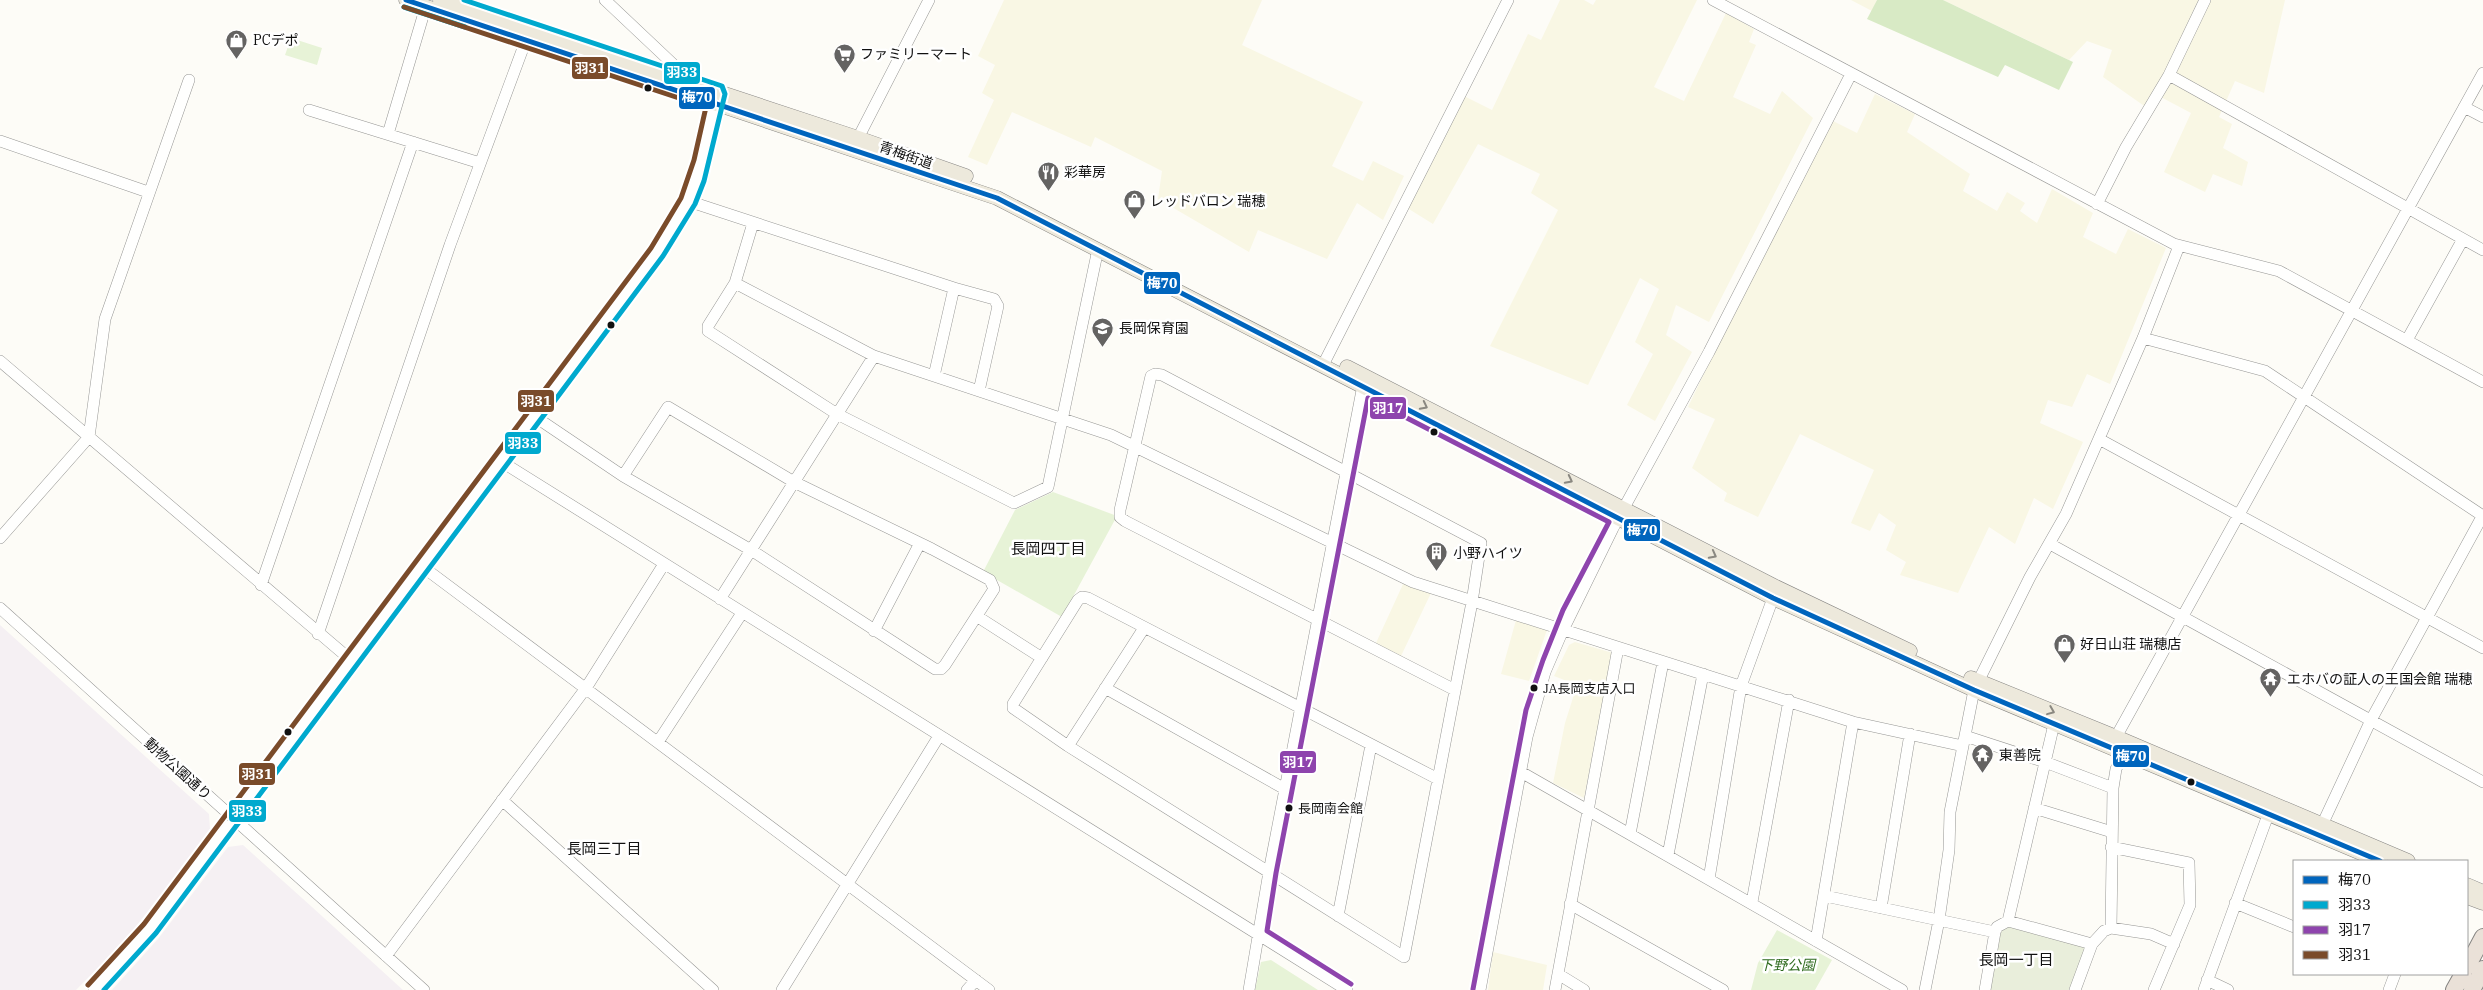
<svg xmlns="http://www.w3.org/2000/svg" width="2483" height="990" viewBox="0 0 2483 990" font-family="'IBM Plex Serif','Noto Sans JP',serif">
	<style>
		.industrial { fill: #f5f0f3 }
		.farmland { fill: #f9f7e4 }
		.green { fill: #e7f3d7 }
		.forest { fill: #d8eac5 }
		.cemetery { fill: #e9eedb }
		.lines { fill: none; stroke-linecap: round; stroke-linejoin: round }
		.minor-casing { stroke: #979795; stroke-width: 12 }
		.major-casing { stroke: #858482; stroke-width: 15 }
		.highway-casing { stroke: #858482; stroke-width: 18 }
		.minor { stroke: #fffffe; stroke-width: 11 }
		.major { stroke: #ede9dc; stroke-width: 14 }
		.highway { stroke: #eae1d8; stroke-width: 16 }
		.bus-1-casing { stroke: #fff; stroke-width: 9 }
		.bus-2-casing { stroke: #fff; stroke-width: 9 }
		.bus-3-casing { stroke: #fff; stroke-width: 9 }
		.bus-4-casing { stroke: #fff; stroke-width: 9 }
		.bus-1 { stroke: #0065bd; stroke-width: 5 }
		.bus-2 { stroke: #00a9ce; stroke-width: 5 }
		.bus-3 { stroke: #8e44ad; stroke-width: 5 }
		.bus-4 { stroke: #7a4b2a; stroke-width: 5 }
		.oneway { stroke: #8a8881 }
		.bus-dot { fill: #111; stroke: #fff; stroke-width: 2 }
		.labels { text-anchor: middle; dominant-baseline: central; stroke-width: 5; stroke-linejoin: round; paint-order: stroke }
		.bus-label { font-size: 13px; fill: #111; stroke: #fff; text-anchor: start }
		.poi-label { font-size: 14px; fill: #111; stroke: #fff; text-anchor: start }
		.street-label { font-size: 14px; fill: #111; stroke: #fff }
		.park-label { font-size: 14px; font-style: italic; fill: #2f6b1f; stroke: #fff }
		.neighbourhood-label { font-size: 15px; fill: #111; stroke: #fff }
		.line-badge { stroke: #fff; stroke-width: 2 }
		.badge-label { font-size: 14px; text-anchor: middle; font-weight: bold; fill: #fff }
	</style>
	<rect width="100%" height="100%" fill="#fdfcf7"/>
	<!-- industrial -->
	<path class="industrial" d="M0,625L209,814L210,829L161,895L125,940L76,990H0Z
		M243,845L312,907L403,990H112L158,939L228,847Z"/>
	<!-- farmland -->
	<path class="farmland" d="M1004,0H1262L1242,45L1363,102L1332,166L1363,181L1373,161L1404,176L1383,220L1357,203L1327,259L1258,230L1249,252L1158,199L1162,171L1095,137L1091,147L1012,112L987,165L968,157L994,100L982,93L995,65L978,56Z
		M1560,0H1584L1593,5L1596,0H1697L1654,87L1684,101L1726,13L1754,29L1749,42L1756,45L1733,97L1770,114L1782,91L1813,118L1709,322L1676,305L1666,335L1692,352L1655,421L1627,405L1653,354L1635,342L1659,289L1640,278L1588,385L1490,346L1558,210L1531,193L1540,174L1478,144L1433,224L1404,206L1458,93L1492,110L1528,34L1541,40Z
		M1851,0H1877L1872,11Z
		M1943,0H2285L2264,93L2235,81L2219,117L2232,124L2223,148L2248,162L2242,186L2213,174L2205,192L2164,172L2191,113L2157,95L2150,110L2103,77L2112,50L2087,41L2069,60Z
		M1875,94L1915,114L1907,132L1970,174L1963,191L1997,211L2007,192L2025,203L2020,211L2037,223L2052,189L2093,213L2083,237L2116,254L2128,229L2166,248L2110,384L2087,374L2072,407L2048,400L2040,423L2083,442L2053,509L2034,498L2015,544L1989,527L1958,593L1900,575L1906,562L1886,550L1896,525L1879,513L1870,531L1851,523L1874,470L1800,434L1758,517L1724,501L1727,493L1692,468L1715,419L1688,407L1827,118L1857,133Z
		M1404,582L1431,593L1401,656L1376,643Z
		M1516,620L1547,630L1529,681L1501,674Z
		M1575,642L1613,653L1584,798L1553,783L1565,723L1577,685L1554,676L1569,645Z
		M1493,952L1547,965L1543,990H1488Z"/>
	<!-- green -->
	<path class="green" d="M291,38L322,48L317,65L285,55Z
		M1053,492L1117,516L1062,617L983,572L1015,510Z
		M1777,930L1832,960L1815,990H1751L1758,963Z
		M1271,960L1318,990H1255L1261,962Z"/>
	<!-- forest -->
	<path class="forest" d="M1877,0H1943L2073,62L2059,90L2005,65L1998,77L1867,19Z"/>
	<!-- cemetery -->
	<path class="cemetery" d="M2005,925L2085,945L2087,949L2072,990H1990L2000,928Z"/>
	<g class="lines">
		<defs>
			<path id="minor" d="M605,0L675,66L678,70L673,86
				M1713,0L2174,244L2279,271L2483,382
				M2205,0L2169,75L2483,250
				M2464,107L2483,117
				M309,110L480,163
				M388,134L426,6
				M0,141L148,192
				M855,144L929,0
				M688,201L954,288L934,376
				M2097,204L2126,147L2169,75
				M753,223L735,283L708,326V331L837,414L1014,503L1048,487L1098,249
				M735,283L874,356L1111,435L1413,582L1853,722L1963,746
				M954,288L994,299L998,306L979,391
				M2143,338L2265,371L2483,516
				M2407,340L2463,239
				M0,361L352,661
				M1323,365L1508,0
				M668,407L794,482L932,549L990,580L994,589L945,665L941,669H935L751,550L623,476Z
				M534,416L623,476
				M2099,439L2483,648
				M502,462L1347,990
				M0,538L89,437L105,319L189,80
				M2050,544L2483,782
				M423,567L989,990
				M261,585L413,142
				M720,599L874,356
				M0,608L424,990
				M978,617L1042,658
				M874,631L920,543
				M318,634L450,245L526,40
				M1105,688L1285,789
				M1965,736L2045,762L2113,788
				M2116,737L2483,73
				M658,742L742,613
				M1068,746L1144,628
				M1521,772L1902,990
				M1438,779L1088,598L1082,597L1078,600L1013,704V708L1068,746L1404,957L1472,602L1481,543L1162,375L1155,374L1151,376L1120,510V517L1125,521L1455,690
				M502,800L713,990
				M2034,808L2112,832
				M2322,825L2371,720L2483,515
				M1630,834L1663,662
				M2111,847L2189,863L2190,905L2154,990
				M1668,855L1703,674
				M1709,879L1741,686L1773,598
				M1825,896L1995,932L1997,927L2008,921L2092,944
				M1752,902L1789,700
				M2235,903L2294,927
				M1570,904L1723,990
				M1881,908L1910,734
				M1338,916L1371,745
				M2008,921L2054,724
				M2111,928L2113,788L2116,769L2123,754
				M1816,941L1853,722
				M386,956L586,688L664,564
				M1558,974L1584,990
				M2207,980L2228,990
				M94,990L150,929L234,820L657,252L688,201L701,162L717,97
				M782,990L939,736
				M967,990L976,980
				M1249,990L1269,872L1364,380
				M1480,990L1527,737L1545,672L1563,630L1613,528L1709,352L1851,74
				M1555,990L1618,648
				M1925,990L1939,920L1949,850L1950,812L1974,690L2030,577L2066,514L2143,338L2179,246
				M1985,990L1995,932
				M2075,990L2092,944L2104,931L2111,928L2151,934L2174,944
				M2204,990L2268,815
				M2389,990L2395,974"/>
			<path id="major" d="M406,0L997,198L1773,598L1974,690L2380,861
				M440,0L858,138L966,176
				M1347,367L1774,586L1910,651
				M1971,678L2116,737L2408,861
				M2467,885L2483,892
				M2467,897L2483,903"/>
			<path id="highway" d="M2467,967L2483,937
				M2454,990L2463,974
				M2472,990L2483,969"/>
		</defs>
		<!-- minor casing -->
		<use href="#minor" class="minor-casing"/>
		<!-- major casing -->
		<use href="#major" class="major-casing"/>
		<!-- highway casing -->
		<use href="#highway" class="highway-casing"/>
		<!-- minor -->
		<use href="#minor" class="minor"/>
		<!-- major -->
		<use href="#major" class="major"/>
		<!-- highway -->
		<use href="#highway" class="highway"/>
		<defs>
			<path id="bus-1" d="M406,0L997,198L1773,598L1974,690L2380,861"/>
			<path id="bus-2" d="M404,7L465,27
				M104,990L156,933L663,256L695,204L704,181L725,94L722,86L464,0"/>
			<path id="bus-3" d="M1351,984L1267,931L1276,873L1368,398L1609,522L1563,610L1543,660L1526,710L1473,989"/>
			<path id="bus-4" d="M88,985L144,924L651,248L681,198L694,160L706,107L404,7"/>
		</defs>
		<!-- bus-1 casing -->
		<use href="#bus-1" class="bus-1-casing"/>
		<!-- bus-2 casing -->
		<use href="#bus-2" class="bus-2-casing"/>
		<!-- bus-3 casing -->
		<use href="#bus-3" class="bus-3-casing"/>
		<!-- bus-4 casing -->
		<use href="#bus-4" class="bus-4-casing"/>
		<!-- bus-1 -->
		<use href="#bus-1" class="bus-1"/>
		<!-- bus-2 -->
		<use href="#bus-2" class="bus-2"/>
		<!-- bus-3 -->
		<use href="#bus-3" class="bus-3"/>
		<!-- bus-4 -->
		<use href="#bus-4" class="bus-4"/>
	</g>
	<!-- one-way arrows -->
	<defs><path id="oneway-chevron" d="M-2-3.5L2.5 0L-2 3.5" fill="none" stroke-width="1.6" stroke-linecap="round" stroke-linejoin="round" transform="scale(1.25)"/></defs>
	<g class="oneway">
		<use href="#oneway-chevron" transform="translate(1424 406) rotate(27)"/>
		<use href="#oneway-chevron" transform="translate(1569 480) rotate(27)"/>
		<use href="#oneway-chevron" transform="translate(1713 555) rotate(28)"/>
		<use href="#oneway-chevron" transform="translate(2051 711) rotate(22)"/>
	</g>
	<!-- icons -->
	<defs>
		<symbol id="shop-pin" viewBox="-11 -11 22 30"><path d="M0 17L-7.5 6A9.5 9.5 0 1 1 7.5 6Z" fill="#646362" stroke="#fff"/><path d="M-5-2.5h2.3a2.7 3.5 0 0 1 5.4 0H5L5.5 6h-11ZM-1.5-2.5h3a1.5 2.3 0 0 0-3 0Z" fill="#fff"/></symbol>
		<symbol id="supermarket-pin" viewBox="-11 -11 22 30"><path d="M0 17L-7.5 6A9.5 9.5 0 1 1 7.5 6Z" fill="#646362" stroke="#fff"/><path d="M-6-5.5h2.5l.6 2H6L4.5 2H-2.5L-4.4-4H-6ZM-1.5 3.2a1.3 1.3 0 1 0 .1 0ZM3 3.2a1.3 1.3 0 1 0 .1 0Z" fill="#fff"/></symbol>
		<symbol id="restaurant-pin" viewBox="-11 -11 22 30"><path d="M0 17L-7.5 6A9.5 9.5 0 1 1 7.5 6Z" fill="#646362" stroke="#fff"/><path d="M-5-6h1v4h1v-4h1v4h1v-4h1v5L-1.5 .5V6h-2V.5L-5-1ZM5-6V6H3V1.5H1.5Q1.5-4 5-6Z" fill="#fff"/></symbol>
		<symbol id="school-pin" viewBox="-11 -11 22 30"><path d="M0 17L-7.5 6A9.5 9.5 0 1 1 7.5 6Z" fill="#646362" stroke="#fff"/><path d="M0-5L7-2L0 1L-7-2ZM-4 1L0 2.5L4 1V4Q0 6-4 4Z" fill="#fff"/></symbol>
		<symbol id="building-pin" viewBox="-11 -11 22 30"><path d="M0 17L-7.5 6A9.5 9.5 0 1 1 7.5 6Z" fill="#646362" stroke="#fff"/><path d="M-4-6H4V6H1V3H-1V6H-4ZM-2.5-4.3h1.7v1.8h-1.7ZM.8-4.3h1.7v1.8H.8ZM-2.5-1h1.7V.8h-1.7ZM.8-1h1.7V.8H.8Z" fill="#fff"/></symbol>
		<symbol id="temple-pin" viewBox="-11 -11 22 30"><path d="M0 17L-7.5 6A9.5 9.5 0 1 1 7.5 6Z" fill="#646362" stroke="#fff"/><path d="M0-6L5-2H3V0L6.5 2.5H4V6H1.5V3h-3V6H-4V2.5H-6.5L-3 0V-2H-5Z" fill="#fff"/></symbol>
	</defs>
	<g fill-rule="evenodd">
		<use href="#shop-pin" x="224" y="28" width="25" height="34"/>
		<use href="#supermarket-pin" x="832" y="42" width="25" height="34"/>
		<use href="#restaurant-pin" x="1036" y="160" width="25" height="34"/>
		<use href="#shop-pin" x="1122" y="188" width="25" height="34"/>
		<use href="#school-pin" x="1090" y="316" width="25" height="34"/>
		<use href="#building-pin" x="1424" y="540" width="25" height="34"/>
		<use href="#shop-pin" x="2052" y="632" width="25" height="34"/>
		<use href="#temple-pin" x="2258" y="666" width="25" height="34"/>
		<use href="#temple-pin" x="1970" y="742" width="25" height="34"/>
	</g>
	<!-- markers -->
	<g class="bus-dot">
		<circle cx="648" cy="88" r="4.5"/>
		<circle cx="611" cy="325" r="4.5"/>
		<circle cx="1434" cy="432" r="4.5"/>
		<circle cx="1534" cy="688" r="4.5"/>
		<circle cx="288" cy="732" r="4.5"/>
		<circle cx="2191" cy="782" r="4.5"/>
		<circle cx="1289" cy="808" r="4.5"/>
	</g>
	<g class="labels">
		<!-- bus labels -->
		<g class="bus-label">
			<text x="1543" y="688">JA長岡支店入口</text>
			<text x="1298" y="808">長岡南会館</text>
		</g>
		<!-- poi labels -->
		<g class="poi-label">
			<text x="253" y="40">PCデポ</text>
			<text x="860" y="54">ファミリーマート</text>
			<text x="1064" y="172">彩華房</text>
			<text x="1150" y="201">レッドバロン 瑞穂</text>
			<text x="1119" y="328">長岡保育園</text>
			<text x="1453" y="553">小野ハイツ</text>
			<text x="2080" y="644">好日山荘 瑞穂店</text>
			<text x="2287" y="679">エホバの証人の王国会館 瑞穂</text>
			<text x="1999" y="755">東善院</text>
		</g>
		<!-- street labels -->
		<g class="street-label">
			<text transform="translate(906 155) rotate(19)">青梅街道</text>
			<text transform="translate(178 769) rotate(42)">動物公園通り</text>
		</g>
		<!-- park labels -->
		<g class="park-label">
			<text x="1787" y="965">下野公園</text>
		</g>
		<!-- neighbourhood labels -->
		<g class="neighbourhood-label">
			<text x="1048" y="548">長岡四丁目</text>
			<text x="604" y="848">長岡三丁目</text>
			<text x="2016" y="959">長岡一丁目</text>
		</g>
	</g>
	<g class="line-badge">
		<rect x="571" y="56" width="38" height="24" rx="5" fill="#7a4b2a"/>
		<rect x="663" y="61" width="38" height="24" rx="5" fill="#00a9ce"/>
		<rect x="678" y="86" width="38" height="24" rx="5" fill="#0065bd"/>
		<rect x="1143" y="271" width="38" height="24" rx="5" fill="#0065bd"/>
		<rect x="517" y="389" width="38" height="24" rx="5" fill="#7a4b2a"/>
		<rect x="1369" y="396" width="38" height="24" rx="5" fill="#8e44ad"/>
		<rect x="504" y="431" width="38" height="24" rx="5" fill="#00a9ce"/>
		<rect x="1623" y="518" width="38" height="24" rx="5" fill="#0065bd"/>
		<rect x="2112" y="744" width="38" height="24" rx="5" fill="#0065bd"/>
		<rect x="1279" y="750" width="38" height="24" rx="5" fill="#8e44ad"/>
		<rect x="238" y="762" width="38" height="24" rx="5" fill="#7a4b2a"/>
		<rect x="228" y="799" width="39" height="24" rx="5" fill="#00a9ce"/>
	</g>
	<g class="badge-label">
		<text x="590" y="73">羽31</text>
		<text x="682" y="77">羽33</text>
		<text x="697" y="102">梅70</text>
		<text x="1162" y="288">梅70</text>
		<text x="536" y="406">羽31</text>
		<text x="1388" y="413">羽17</text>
		<text x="523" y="448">羽33</text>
		<text x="1642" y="535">梅70</text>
		<text x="2131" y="761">梅70</text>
		<text x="1298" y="767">羽17</text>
		<text x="257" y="779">羽31</text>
		<text x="247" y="816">羽33</text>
	</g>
	<!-- legend -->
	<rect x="2293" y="860" width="175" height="115" fill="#ffffff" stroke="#a0a0a0"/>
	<rect x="2303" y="876" width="25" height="8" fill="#0065bd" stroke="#a0a0a0"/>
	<text x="2338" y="885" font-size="15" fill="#111111">梅70</text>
	<rect x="2303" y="901" width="25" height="8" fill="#00a9ce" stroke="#a0a0a0"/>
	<text x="2338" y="910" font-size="15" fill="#111111">羽33</text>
	<rect x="2303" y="926" width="25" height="8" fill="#8e44ad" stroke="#a0a0a0"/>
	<text x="2338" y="935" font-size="15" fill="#111111">羽17</text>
	<rect x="2303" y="951" width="25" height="8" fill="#7a4b2a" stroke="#a0a0a0"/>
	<text x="2338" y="960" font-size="15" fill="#111111">羽31</text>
</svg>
